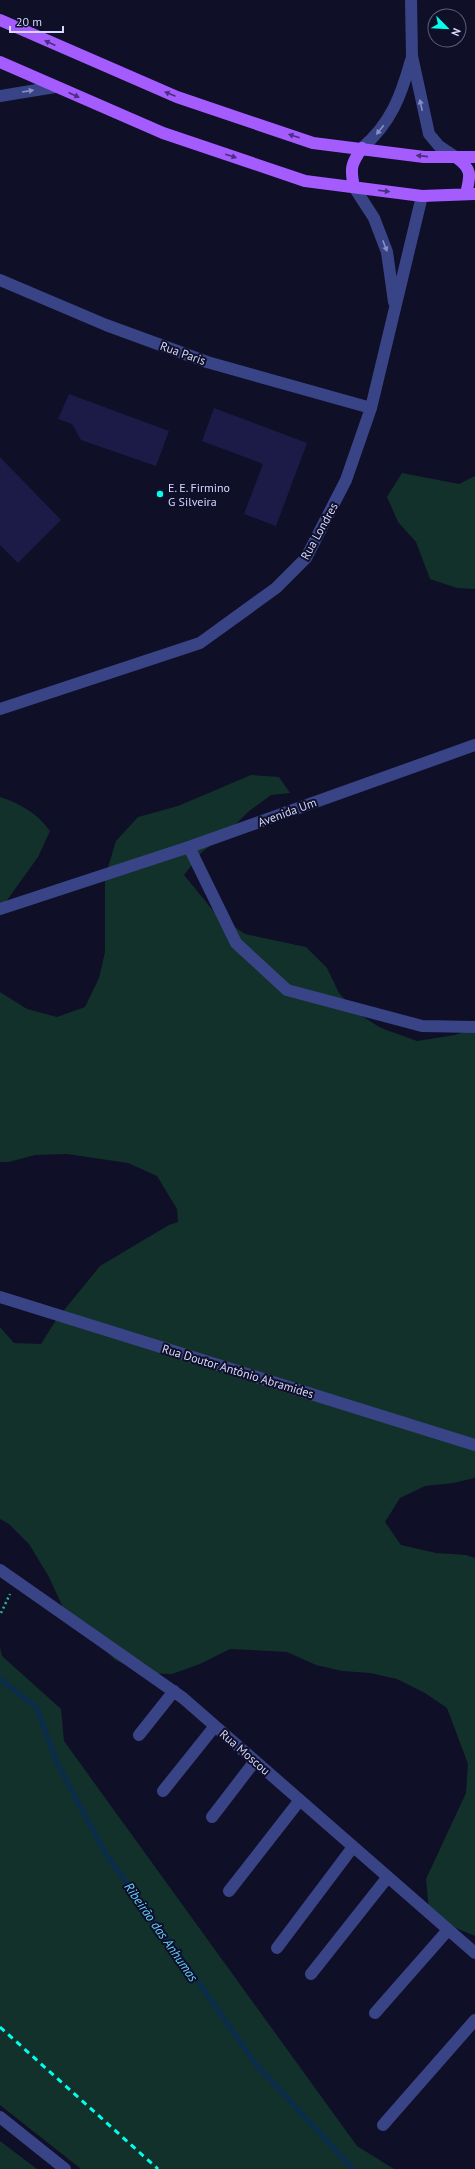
<svg xmlns="http://www.w3.org/2000/svg" width="475" height="2169" viewBox="0 0 475 2169" font-family="'PT Sans',sans-serif">
	<style>
		.green { fill: #12312a }
		.lines { fill: none; stroke-linecap: round; stroke-linejoin: round }
		.stream { stroke: #0b2d49; stroke-width: 5.5 }
		.building { fill: #1c1b48 }
		.path { stroke: #2dba99; stroke-width: 2.5; stroke-dasharray: 2 3; stroke-linecap: butt }
		.minor { stroke: #394487; stroke-width: 12 }
		.major { stroke: #a55cff; stroke-width: 12 }
		.rail { stroke: #01ffeb; stroke-width: 3; stroke-dasharray: 6 5; stroke-linecap: butt }
		.oneway { fill: #4b2e7d }
		.oneway2 { fill: #878ec3 }
		.poi-dot { fill: #01ffeb; stroke: #0f0f27; stroke-width: 1.5 }
		.labels { text-anchor: middle; dominant-baseline: central; stroke-width: 4; stroke-linejoin: round; paint-order: stroke }
		.street-label { font-size: 12px; fill: #d5d8ff; stroke: #0f0f27 }
		.poi-label { font-size: 12px; fill: #d5d8ff; stroke: #0f0f27; text-anchor: start }
		.water-label { font-size: 13px; font-style: italic; fill: #63d3ff; stroke: #0f0f27 }
	</style>
	<rect width="100%" height="100%" fill="#0f0f27"/>
	<!-- green -->
	<path class="green" d="M402,473L459,484L475,476V589L457,588L430,579L416,542L398,522L387,497Z
		M251,775L279,777L290,793L271,795L248,812L227,833L202,852L184,875L216,914L245,934L306,947L327,968L339,993L357,1013L381,1028L417,1041L455,1035L475,1028V1478L453,1483L425,1486L400,1498L385,1522L401,1545L436,1553L466,1555L475,1558V1936L456,1928L429,1910L426,1879L466,1793L468,1764L447,1708L425,1693L397,1679L370,1673L342,1671L316,1665L287,1652L230,1649L200,1664L172,1674L144,1673L115,1660L66,1614L49,1577L29,1544L9,1524L0,1519V1327L14,1343L41,1344L56,1320L100,1266L169,1225L178,1222L177,1209L157,1176L128,1163L67,1154L35,1155L9,1162H0V992L27,1009L57,1017L85,1007L99,978L105,952V877L116,841L138,817L178,806Z
		M0,797C20,803 38,814 50,831L38,857L0,910Z
		M0,1647L2,1656L61,1709L64,1741L357,2146L394,2169H81L0,2105Z
		M0,2141L37,2169H0Z"/>
	<g class="lines">
		<!-- stream -->
		<path class="stream" d="M0,1679L37,1708L56,1761L105,1853L171,1943L254,2062L353,2169"/>
	</g>
	<!-- building -->
	<path class="building" d="M69,394L169,431L156,466L81,440L72,424L58,419Z
		M214,408L307,443L276,526L244,514L263,464L202,441Z
		M0,457L61,520L18,563L0,545Z"/>
	<g class="lines">
		<!-- path -->
		<path class="path" d="M1,1613L10,1594"/>
		<!-- minor -->
		<path class="minor" d="M411,0L412,56L429,134L439,146L457,158
			M0,96L55,87
			M362,148C391,123 401,96 411,60
			M354,187L374,218L387,252L394,302
			M0,280L106,325L207,362L371,408
			M0,709L200,643L276,588L306,558L346,480L371,408L422,196
			M189,847L236,943L287,990L422,1026L475,1027
			M0,909L189,847L475,745
			M0,1297L475,1445
			M0,1570L183,1698L475,1953
			M139,1735L174,1691
			M163,1791L215,1726
			M212,1817L255,1761
			M229,1891L300,1800
			M277,1948L353,1847
			M311,1974L387,1878
			M375,2013L448,1930
			M0,2117L65,2169
			M383,2125L475,2020"/>
		<!-- major -->
		<path class="major" d="M0,20L177,97L313,143L424,157H475
			M0,62L163,133L305,181L422,196L475,194
			M457,158C473,170 470,176 466,194
			M354,187C350,168 351,164 362,148"/>
		<!-- rail -->
		<path class="rail" d="M0,2027L158,2169"/>
	</g>
	<!-- one-way arrows -->
	<defs><path id="oneway-solid" d="M-6-.8H1V-3.2L6.5 0L1 3.2V.8H-6Z"/></defs>
	<g class="oneway">
		<use href="#oneway-solid" transform="translate(50 43) rotate(-156)"/>
		<use href="#oneway-solid" transform="translate(170 94) rotate(-157)"/>
		<use href="#oneway-solid" transform="translate(74 95) rotate(24)"/>
		<use href="#oneway-solid" transform="translate(294 136) rotate(-162)"/>
		<use href="#oneway-solid" transform="translate(231 156) rotate(18)"/>
		<use href="#oneway-solid" transform="translate(422 156) rotate(-174)"/>
		<use href="#oneway-solid" transform="translate(384 191) rotate(7)"/>
	</g>
	<g class="oneway2">
		<use href="#oneway-solid" transform="translate(28 91) rotate(-9)"/>
		<use href="#oneway-solid" transform="translate(421 105) rotate(-102)"/>
		<use href="#oneway-solid" transform="translate(380 130) rotate(128)"/>
		<use href="#oneway-solid" transform="translate(385 246) rotate(69)"/>
	</g>
	<!-- markers -->
	<circle class="poi-dot" cx="160" cy="494" r="4"/>
	<g class="labels">
		<!-- street labels -->
		<g class="street-label">
			<text transform="translate(183 353) rotate(20)">Rua Paris</text>
			<text transform="translate(319 531) rotate(-61)">Rua Londres</text>
			<text transform="translate(287 812) rotate(-20)">Avenida Um</text>
			<text transform="translate(238 1371) rotate(17)">Rua Doutor Antônio Abramides</text>
			<text transform="translate(245 1752) rotate(41)">Rua Moscou</text>
		</g>
		<!-- poi labels -->
		<g class="poi-label">
			<text x="168" y="487">E. E. Firmino<tspan x="168" dy="14">G Silveira</tspan></text>
		</g>
		<!-- water labels -->
		<g class="water-label">
			<text transform="translate(161 1932) rotate(55)">Ribeirão das Anhumas</text>
		</g>
	</g>
	<!-- north arrow -->
	<g transform="translate(447 28) rotate(114)"><circle r="19" fill="#0f0f27" stroke="#5e5f7d"/>
	<path d="M0-3L7 15L0 10L-7 15Z" fill="#01ffeb"/>
	<text y="-6" font-size="11" font-weight="bold" text-anchor="middle" fill="#d5d8ff">N</text>
	</g>
	<!-- scale -->
	<path d="M10 26v6h53v-6" fill="none" stroke="#d5d8ff" stroke-width="2"/>
	<text x="16" y="26" font-size="12" fill="#d5d8ff" stroke="#0f0f27" stroke-width="3" paint-order="stroke">20 m</text>
</svg>
